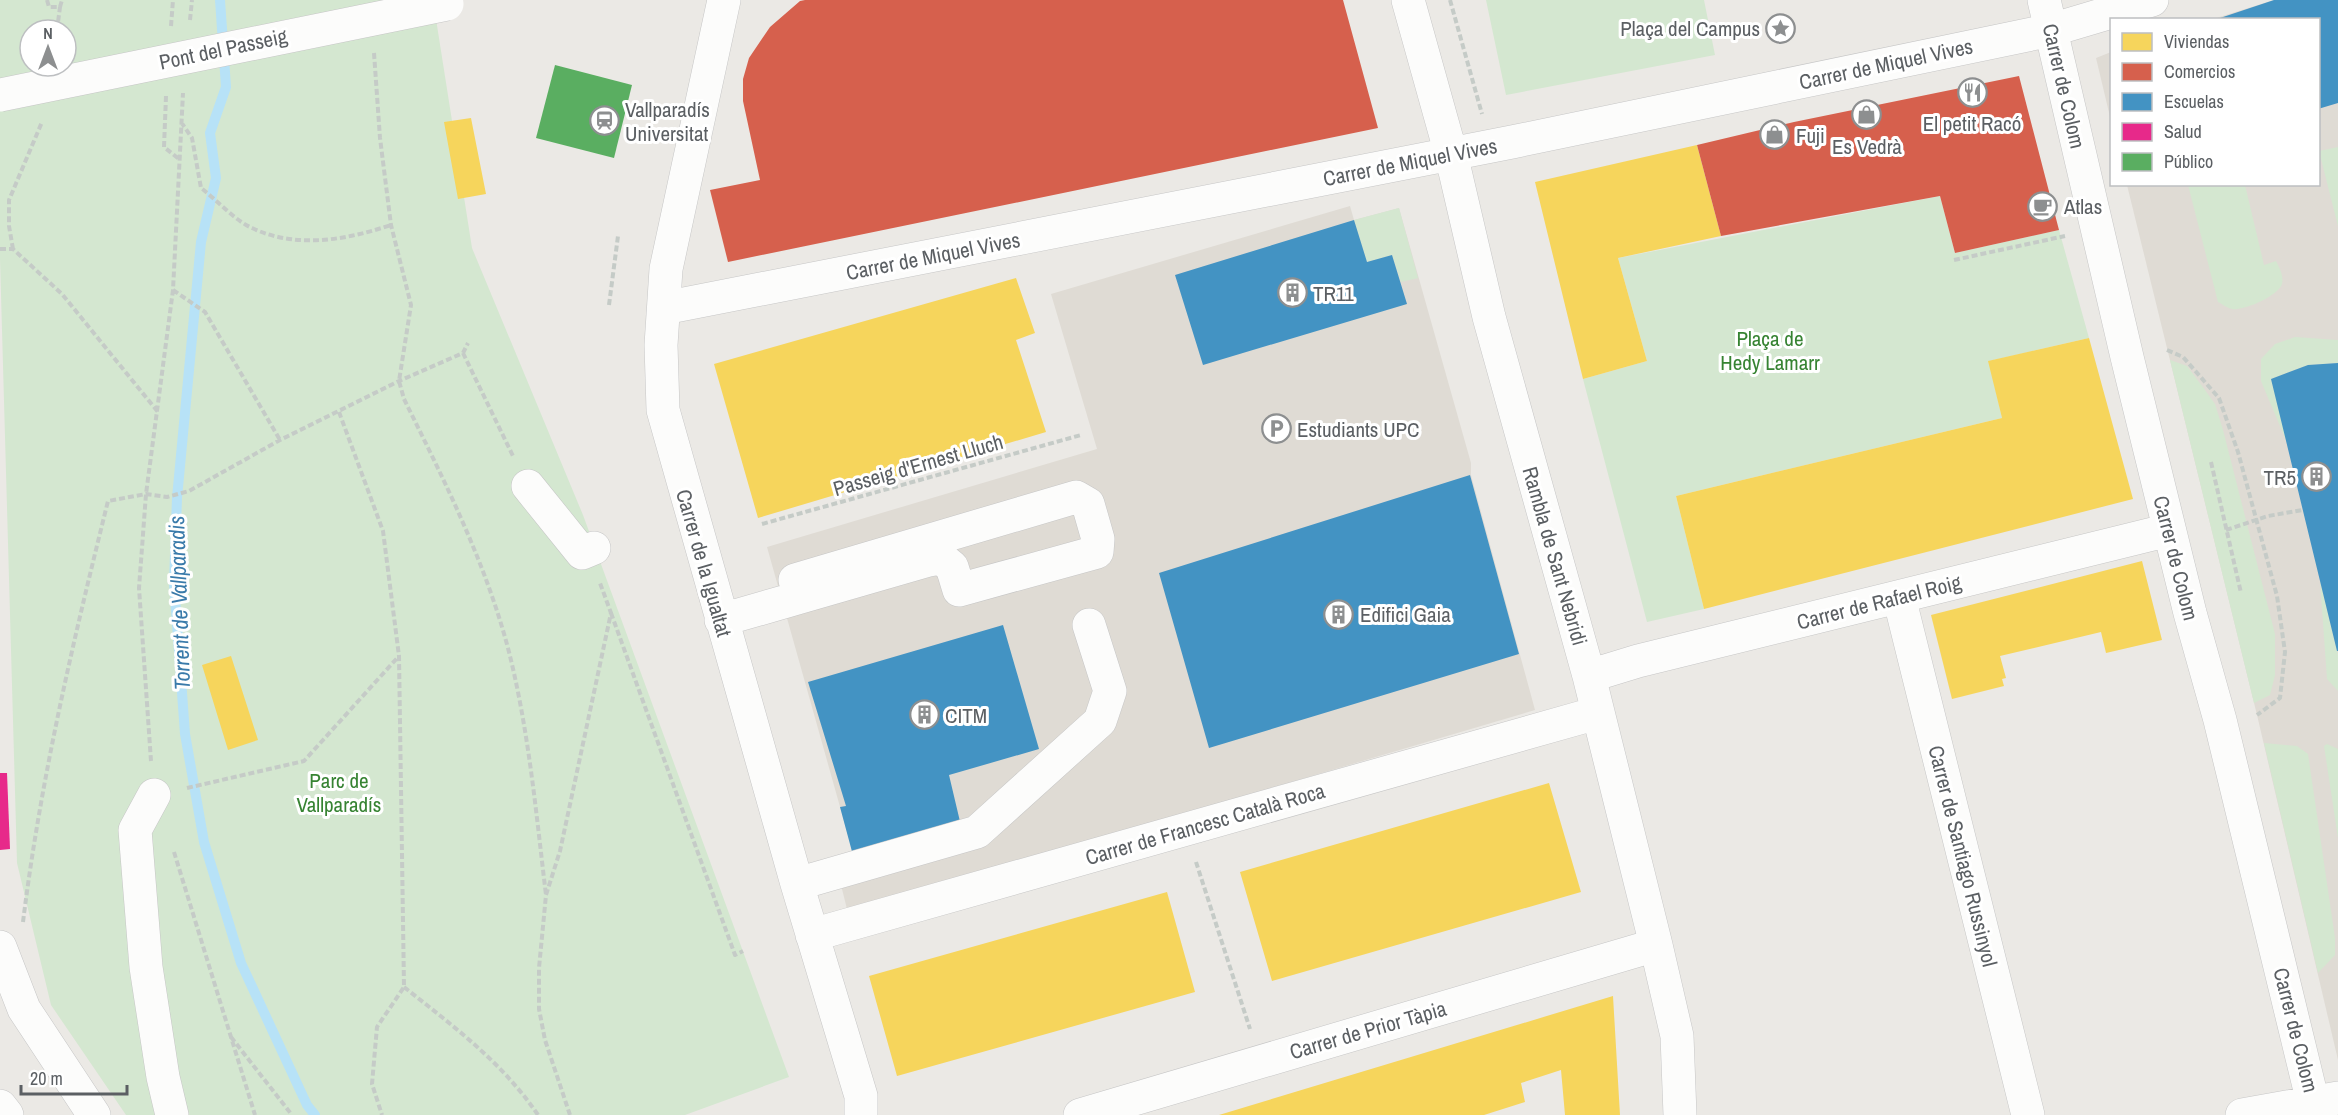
<svg xmlns="http://www.w3.org/2000/svg" width="2338" height="1115" viewBox="0 0 2338 1115" font-family="'Archivo Narrow',sans-serif">
	<style>
		.education { fill: #dfdbd4 }
		.green { fill: #d4e7d0; fill-rule: evenodd }
		.homes { fill: #f6d55c }
		.shops { fill: #d6604d }
		.schools { fill: #4393c3 }
		.health { fill: #e7298a }
		.public { fill: #5aae61 }
		.lines { fill: none; stroke-linecap: round; stroke-linejoin: round }
		.stream { stroke: #b7e2f7; stroke-width: 10 }
		.minor-casing { stroke: #c6c6c6; stroke-width: 34 }
		.path { stroke: #c5cbc7; stroke-width: 4; stroke-dasharray: 6 3; stroke-linecap: butt }
		.minor { stroke: #fcfcfb; stroke-width: 33 }
		.minor-bridge-casing { stroke: #c6c6c6; stroke-width: 34; stroke-linecap: butt }
		.minor-bridge { stroke: #fcfcfb; stroke-width: 33 }
		.labels { text-anchor: middle; dominant-baseline: central; stroke-width: 6; stroke-linejoin: round; paint-order: stroke }
		.poi-label { font-size: 21px; fill: #5b5f63; stroke: #fff; text-anchor: start }
		.street-label { font-size: 21px; fill: #5b5f63; stroke: #fff }
		.park-label { font-size: 21px; fill: #368332; stroke: #fff }
		.water-label { font-size: 22px; font-style: italic; fill: #3a7baa; stroke: #fff }
	</style>
	<rect width="100%" height="100%" fill="#ebe9e5"/>
	<!-- education -->
	<path class="education" d="M2274,0H2338V1060L2257,715L2127,185L2318,184V20L2213,19Z
		M2111,52H2112L2111,121L2096,58Z
		M1350,206L1354,220L1399,208L1471,463V475L1535,710L848,913L841,885L860,878L767,547L1097,449L1051,294Z"/>
	<!-- green -->
	<path class="green" d="M0,0H433L472,248L583,515L789,1077L685,1115H126L51,1005L17,863L0,259ZM30,30H66V66H30Z
		M1486,0H1704L1715,55L1506,95Z
		M2338,147V226L2319,151Z
		M2188,185H2245L2264,265L2276,261C2279,267 2284,276 2282,284C2278,296 2244,311 2232,309C2227,308 2222,304 2218,302Z
		M1940,196L1955,253L2059,230L2089,338L1989,361L2002,418L1676,496L1704,609L1647,622L1583,379L1647,361L1618,258Z
		M1399,208L1418,278L1401,282L1392,255L1367,262L1354,220Z
		M2295,337L2338,340V363L2308,365L2271,379L2288,445L2261,381V359L2275,344Z
		M2170,360L2187,366L2205,390L2215,404L2223,430L2275,634V675L2270,695L2254,703Z
		M2320,581L2338,655V691L2327,679Z
		M2264,743L2297,746L2308,754L2335,938V955L2318,973Z
		M2327,744L2338,749V838L2324,746Z"/>
	<!-- homes -->
	<path class="homes" d="M471,118L486,194L458,199L444,122Z
		M1697,145L1721,236L1618,258L1647,361L1583,379L1535,182Z
		M1016,278L1035,333L1016,340L1046,432L758,518L714,364Z
		M2089,338L2133,499L1704,609L1676,496L2002,418L1988,361Z
		M2142,561L2162,640L2106,653L2101,632L2000,656L2006,678L2002,679L2004,686L1952,699L1931,615Z
		M231,656L258,740L228,750L202,665Z
		M1549,783L1581,892L1272,981L1240,872Z
		M1167,892L1195,992L897,1076L869,976Z
		M1613,996L1620,1115H1565L1561,1070L1521,1083L1525,1102L1484,1115H1219Z"/>
	<!-- shops -->
	<path class="shops" d="M805,0H1343L1378,128L728,262L710,190L760,180L743,101V79L749,58L770,27L800,1Z
		M2019,76L2059,230L1955,253L1940,196L1721,236L1697,145L1794,122Z"/>
	<!-- schools -->
	<path class="schools" d="M2274,0H2338V103L2318,109V20H2214Z
		M1354,220L1367,262L1392,255L1407,304L1203,365L1175,275Z
		M2338,363V651H2337L2271,379L2308,365Z
		M1470,475L1519,654L1209,748L1159,573Z
		M1003,625L1039,749L949,775L962,830L854,859L840,807L846,806L808,682Z"/>
	<!-- health -->
	<path class="health" d="M0,773H7L10,849L0,850Z"/>
	<!-- public -->
	<path class="public" d="M555,65L632,85L614,158L536,138Z"/>
	<g class="lines">
		<!-- stream -->
		<path class="stream" d="M220,0L226,87L210,133L216,178L201,242L177,498L174,583L185,734L204,842L241,963L307,1105L315,1115"/>
		<defs>
			<path id="minor" d="M724,0L666,269L661,345L663,410L797,884L861,1096V1115
				M1408,0L1451,154L1489,317L1589,676L1656,945L1677,1036L1680,1115
				M2044,0L2127,357L2190,613L2220,720L2316,1115
				M664,308L1512,142L2051,30L2152,0
				M528,486L582,553L594,548
				M1899,597L2028,1115
				M721,620L801,597L929,560L941,558L952,567L959,590L1097,552L1098,539L1088,504L1076,497L795,580L801,597
				M1589,676L1638,661L2169,530
				M154,795L135,830L146,967L163,1077L172,1115
				M797,884L977,832L1100,721L1110,691L1089,625
				M812,935L1597,713
				M0,947L24,1009L94,1115
				M0,1106L7,1115
				M1080,1115L1656,945
				M2242,1115L2338,1098"/>
		</defs>
		<!-- minor casing -->
		<use href="#minor" class="minor-casing"/>
		<!-- path -->
		<path class="path" d="M47,0L49,7H60L62,0
			M1450,0L1482,114
			M190,20L192,0
			M171,26L173,0
			M57,30L60,7
			M374,53L380,138L391,225L411,305L399,381L404,399C444,480 486,563 509,652C529,732 536,813 546,895
			M166,96L164,147L179,159
			M181,122L192,138L201,188C217,200 234,220 252,228C296,249 346,240 391,225
			M0,249H13L62,294L158,412
			M13,249L9,226V200L42,122
			M1954,260L2065,236
			M173,290L205,312L280,440
			M609,305L618,236
			M2167,350L2183,357L2219,398L2238,452L2277,596L2285,652L2280,698L2257,715
			M463,353L513,456
			M339,412L383,531L399,656L404,987L377,1027L372,1084L382,1115
			M2211,462L2241,593
			M762,524L1081,435
			M2226,530L2268,516L2303,510
			M611,613L735,955L743,951
			M151,761L139,588L146,494L173,290L183,93
			M187,788L304,761L399,656
			M174,852L255,1115
			M1196,862L1250,1029
			M23,922C41,777 73,642 108,501L146,494L167,497L189,491L280,440L399,381L463,353L468,343
			M404,987C453,1026 502,1062 538,1115
			M231,1037L292,1115
			M570,1115L545,1040L539,1009V968L546,895L560,851L611,613L600,583"/>
		<!-- minor -->
		<use href="#minor" class="minor"/>
		<defs>
			<path id="minor-bridge" d="M0,95L447,4"/>
		</defs>
		<!-- minor-bridge casing -->
		<use href="#minor-bridge" class="minor-bridge-casing"/>
		<!-- minor-bridge -->
		<use href="#minor-bridge" class="minor-bridge"/>
	</g>
	<!-- icons -->
	<defs>
		<symbol id="sight-ring" viewBox="-11 -11 22 22"><circle r="9.5" fill="#fff" stroke="#8d8f90" stroke-width="1.5"/><path d="M0-6L1.8-2.2L6-1.7L2.9 1.2L3.7 5.4L0 3.3L-3.7 5.4L-2.9 1.2L-6-1.7L-1.8-2.2Z" fill="#8d8f90"/></symbol>
		<symbol id="restaurant-ring" viewBox="-11 -11 22 22"><circle r="9.5" fill="#fff" stroke="#8d8f90" stroke-width="1.5"/><path d="M-5-6h1v4h1v-4h1v4h1v-4h1v5L-1.5 .5V6h-2V.5L-5-1ZM5-6V6H3V1.5H1.5Q1.5-4 5-6Z" fill="#8d8f90"/></symbol>
		<symbol id="shop-ring" viewBox="-11 -11 22 22"><circle r="9.5" fill="#fff" stroke="#8d8f90" stroke-width="1.5"/><path d="M-5-2.5h2.3a2.7 3.5 0 0 1 5.4 0H5L5.5 6h-11ZM-1.5-2.5h3a1.5 2.3 0 0 0-3 0Z" fill="#8d8f90"/></symbol>
		<symbol id="station-ring" viewBox="-11 -11 22 22"><circle r="9.5" fill="#fff" stroke="#8d8f90" stroke-width="1.5"/><path d="M-3-6H3Q5-6 5-4V2Q5 4 3 4L4.5 6H3L1.5 4h-3L-3 6H-4.5L-3 4Q-5 4-5 2V-4Q-5-6-3-6ZM-3.5-4v3h7v-3ZM-3.5 1v1.5H-2V1ZM2 1v1.5H3.5V1Z" fill="#8d8f90"/></symbol>
		<symbol id="cafe-ring" viewBox="-11 -11 22 22"><circle r="9.5" fill="#fff" stroke="#8d8f90" stroke-width="1.5"/><path d="M-5.5-4.5H6V0H3Q3 3.5 0 3.5H-2.5Q-5.5 3.5-5.5 0ZM3-3.2v2h1.7v-2ZM-6 4.5H4V6H-6Z" fill="#8d8f90"/></symbol>
		<symbol id="building-ring" viewBox="-11 -11 22 22"><circle r="9.5" fill="#fff" stroke="#8d8f90" stroke-width="1.5"/><path d="M-4-6H4V6H1V3H-1V6H-4ZM-2.5-4.3h1.7v1.8h-1.7ZM.8-4.3h1.7v1.8H.8ZM-2.5-1h1.7V.8h-1.7ZM.8-1h1.7V.8H.8Z" fill="#8d8f90"/></symbol>
		<symbol id="parking-ring" viewBox="-11 -11 22 22"><circle r="9.5" fill="#fff" stroke="#8d8f90" stroke-width="1.5"/><path d="M-3.5-5.5H1a3.5 3.5 0 0 1 0 7H-1V5.5H-3.5ZM-1-3.4V-.6H.8a1.4 1.4 0 0 0 0-2.8Z" fill="#8d8f90"/></symbol>
	</defs>
	<g fill-rule="evenodd">
		<use href="#sight-ring" x="1764" y="12" width="33" height="33"/>
		<use href="#restaurant-ring" x="1956" y="76" width="33" height="33"/>
		<use href="#shop-ring" x="1850" y="98" width="33" height="33"/>
		<use href="#station-ring" x="588" y="104" width="33" height="33"/>
		<use href="#shop-ring" x="1758" y="118" width="33" height="33"/>
		<use href="#cafe-ring" x="2026" y="190" width="33" height="33"/>
		<use href="#building-ring" x="1276" y="276" width="33" height="33"/>
		<use href="#parking-ring" x="1260" y="412" width="33" height="33"/>
		<use href="#building-ring" x="2300" y="460" width="33" height="33"/>
		<use href="#building-ring" x="1322" y="598" width="33" height="33"/>
		<use href="#building-ring" x="908" y="698" width="33" height="33"/>
	</g>
	<g class="labels">
		<!-- poi labels -->
		<g class="poi-label">
			<text x="1760" y="28" text-anchor="end">Plaça del Campus</text>
			<text x="625" y="109">Vallparadís<tspan x="625" dy="24">Universitat</tspan></text>
			<text x="1972" y="123" text-anchor="middle">El petit Racó</text>
			<text x="1796" y="135">Fuji</text>
			<text x="1867" y="146" text-anchor="middle">Es Vedrà</text>
			<text x="2064" y="206">Atlas</text>
			<text x="1313" y="293">TR11</text>
			<text x="1297" y="429">Estudiants UPC</text>
			<text x="2296" y="477" text-anchor="end">TR5</text>
			<text x="1360" y="614">Edifici Gaia</text>
			<text x="945" y="715">CITM</text>
		</g>
		<!-- street labels -->
		<g class="street-label">
			<text transform="translate(223 49) rotate(-12)">Pont del Passeig</text>
			<text transform="translate(1886 64) rotate(-12)">Carrer de Miquel Vives</text>
			<text transform="translate(2064 86) rotate(77)">Carrer de Colom</text>
			<text transform="translate(1410 162) rotate(-11)">Carrer de Miquel Vives</text>
			<text transform="translate(933 256) rotate(-11)">Carrer de Miquel Vives</text>
			<text transform="translate(918 465) rotate(-16)">Passeig d'Ernest Lluch</text>
			<text transform="translate(1555 556) rotate(74)">Rambla de Sant Nebridi</text>
			<text transform="translate(2176 558) rotate(76)">Carrer de Colom</text>
			<text transform="translate(704 563) rotate(74)">Carrer de la Igualtat</text>
			<text transform="translate(1879 602) rotate(-14)">Carrer de Rafael Roig</text>
			<text transform="translate(1205 824) rotate(-16)">Carrer de Francesc Català Roca</text>
			<text transform="translate(1963 856) rotate(76)">Carrer de Santiago Russinyol</text>
			<text transform="translate(1368 1030) rotate(-16)">Carrer de Prior Tàpia</text>
			<text transform="translate(2296 1030) rotate(76)">Carrer de Colom</text>
		</g>
		<!-- park labels -->
		<g class="park-label">
			<text x="1770" y="338">Plaça de<tspan x="1770" dy="24">Hedy Lamarr</tspan></text>
			<text x="339" y="780">Parc de<tspan x="339" dy="24">Vallparadís</tspan></text>
		</g>
		<!-- water labels -->
		<g class="water-label">
			<text transform="translate(179 603) rotate(-92)">Torrent de Vallparadis</text>
		</g>
	</g>
	<!-- legend -->
	<rect x="2110" y="18" width="210" height="168" fill="#ffffff" stroke="#bdbfc1" stroke-width="1.5"/>
	<rect x="2122" y="33" width="30" height="18" fill="#f6d55c" stroke="#bdbfc1" stroke-width="1.5"/>
	<text x="2164" y="48" font-size="18" fill="#5b5f63">Viviendas</text>
	<rect x="2122" y="63" width="30" height="18" fill="#d6604d" stroke="#bdbfc1" stroke-width="1.5"/>
	<text x="2164" y="78" font-size="18" fill="#5b5f63">Comercios</text>
	<rect x="2122" y="93" width="30" height="18" fill="#4393c3" stroke="#bdbfc1" stroke-width="1.5"/>
	<text x="2164" y="108" font-size="18" fill="#5b5f63">Escuelas</text>
	<rect x="2122" y="123" width="30" height="18" fill="#e7298a" stroke="#bdbfc1" stroke-width="1.5"/>
	<text x="2164" y="138" font-size="18" fill="#5b5f63">Salud</text>
	<rect x="2122" y="153" width="30" height="18" fill="#5aae61" stroke="#bdbfc1" stroke-width="1.5"/>
	<text x="2164" y="168" font-size="18" fill="#5b5f63">Público</text>
	<!-- north arrow -->
	<g transform="translate(48 48)"><circle r="28" fill="#ffffff" stroke="#bdbfc1" stroke-width="1.5"/>
	<path d="M0-4.5L10 22L0 15L-10 22Z" fill="#8d8f90"/>
	<text y="-9" font-size="16" font-weight="bold" text-anchor="middle" fill="#5b5f63">N</text>
	</g>
	<!-- scale -->
	<path d="M21 1085v9h106v-9" fill="none" stroke="#5b5f63" stroke-width="3"/>
	<text x="30" y="1085" font-size="18" fill="#5b5f63" stroke="#ffffff" stroke-width="4.5" paint-order="stroke">20 m</text>
</svg>
